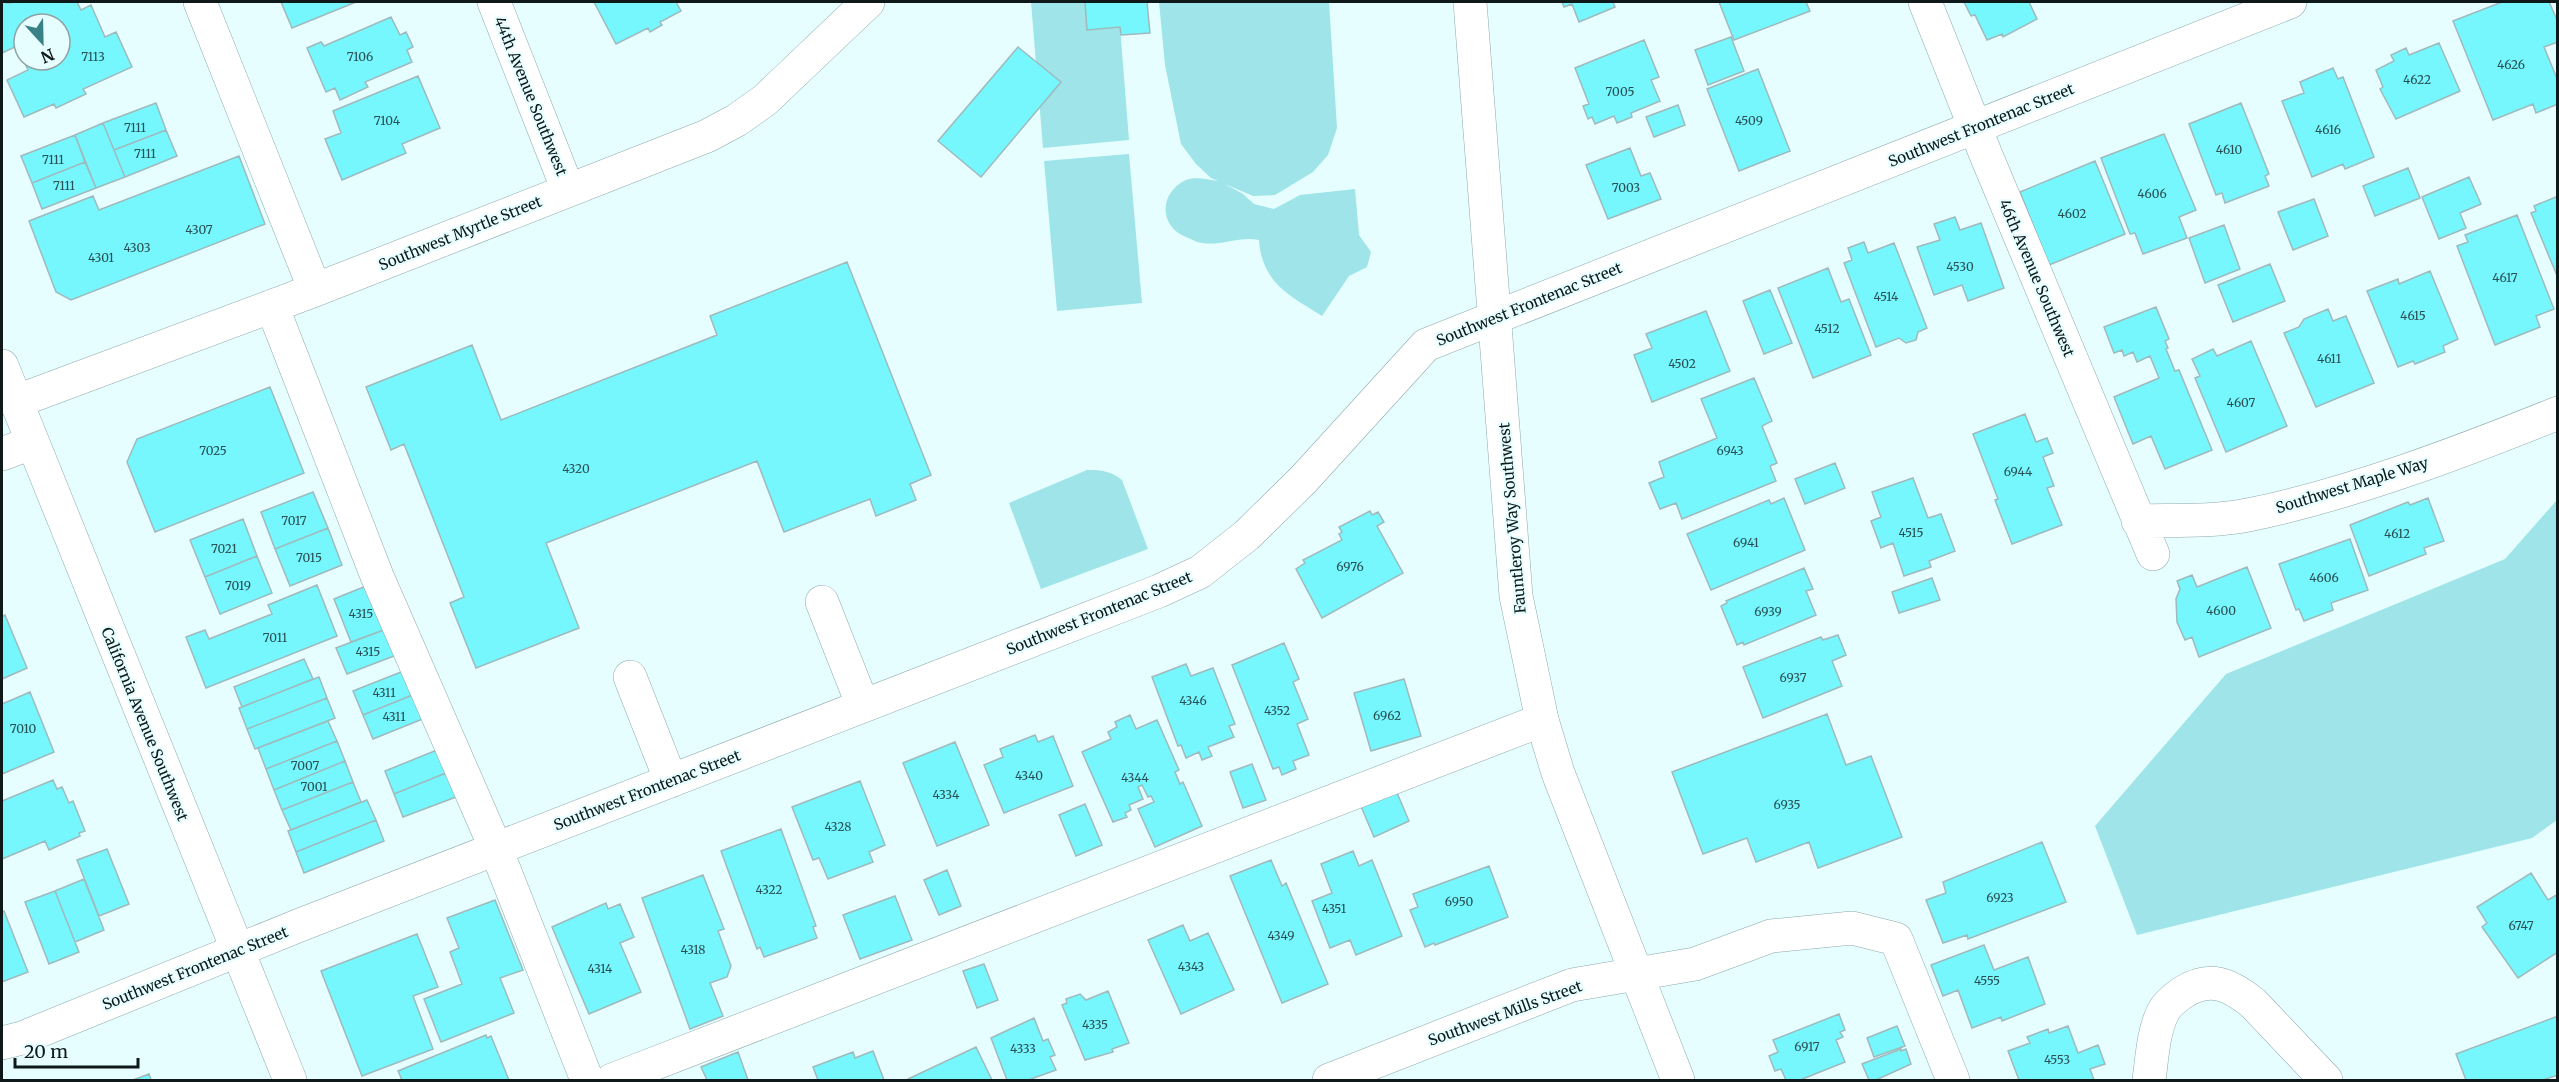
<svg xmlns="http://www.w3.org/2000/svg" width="2559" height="1082" viewBox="0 0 2559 1082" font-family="Merriweather,serif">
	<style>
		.green { fill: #9ee4e8 }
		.building { fill: #76f7fe; stroke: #9ebabc; stroke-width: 1.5; fill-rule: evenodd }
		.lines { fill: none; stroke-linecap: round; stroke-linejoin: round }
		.minor-casing { stroke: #8da8aa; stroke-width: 34 }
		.major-casing { stroke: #8da8aa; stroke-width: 34 }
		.minor { stroke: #fff; stroke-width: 33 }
		.major { stroke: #fff; stroke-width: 33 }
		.labels { text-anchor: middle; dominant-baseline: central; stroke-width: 4.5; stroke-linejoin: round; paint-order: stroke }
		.number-label { font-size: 12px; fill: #295053 }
		.street-label { font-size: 15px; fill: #0f191a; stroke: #e6feff }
	</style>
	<rect width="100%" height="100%" fill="#e6feff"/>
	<!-- green -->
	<path class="green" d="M1031,2H1118L1129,140L1043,148Z
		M1159,2H1329L1337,128L1328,155L1313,172L1275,195L1253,196L1225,184L1243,194L1254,204L1274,209L1300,195L1355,189L1359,235L1371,252L1367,267L1349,276L1322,316C1289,295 1262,283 1259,240C1238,235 1216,249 1195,241C1186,237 1177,234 1171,226C1159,209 1168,188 1186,180C1196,176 1208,180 1218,181L1211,178L1196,164L1181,144L1165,65Z
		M1129,154L1142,303L1057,311L1044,161Z
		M1087,470C1102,470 1111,471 1122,480L1148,549L1041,589L1009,503Z
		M2557,500V820L2532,838L2137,935L2095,826L2226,674L2505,559Z"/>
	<!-- building -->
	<path class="building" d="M2,2L10,3L14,2H77L81,10L91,5L105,37L116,32L132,67L83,89L86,94L56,108L54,104L24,117L7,80L28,70L17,46L2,53ZM24,24H60V60H24Z
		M281,2H356L292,28Z
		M594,2H676L681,11L660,22L662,25L650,32L648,28L616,44Z
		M1085,2H1147L1150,33L1121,35L1120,27L1087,30Z
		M1562,2H1613L1615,7L1579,22L1572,4L1564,7Z
		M1719,2H1806L1810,11L1734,40Z
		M1964,2H2029L2037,19L2003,37L2002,34L1987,40L1975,15L1971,16Z
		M2502,2H2549L2558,22V42L2544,47L2558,81V104L2536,113L2533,104L2493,120L2453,21Z
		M391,17L400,35L406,32L413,47L407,50L412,62L365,82L368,87L340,100L335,88L326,92L307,48L321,42L324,46Z
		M1731,37L1744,71L1708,85L1695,50Z
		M1644,40L1659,77L1651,80L1660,101L1631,113L1632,117L1617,123L1614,116L1595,124L1592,117L1588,119L1583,106L1589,104L1575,68Z
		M2439,43L2460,91L2396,119L2380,89L2383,87L2376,70L2394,61L2391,55L2406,48L2409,55Z
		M1018,47L1061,82L981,177L938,141Z
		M2333,68L2338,79L2343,77L2374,157L2345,169L2343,164L2312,177L2282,101L2304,93L2300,82Z
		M1758,69L1790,151L1739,171L1707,89Z
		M418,76L440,128L402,144L406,153L342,180L325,139L341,133L333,111Z
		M156,103L166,130L114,150L103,123Z
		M2241,103L2269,174L2265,176L2269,186L2225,203L2222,193L2216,195L2189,124Z
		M1678,105L1685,125L1654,137L1646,117Z
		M103,123L125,177L96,188L75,135Z
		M166,130L177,156L125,177L114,150Z
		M2164,134L2196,210L2179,217L2187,238L2143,254L2135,233L2130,234L2101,158Z
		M75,135L85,162L32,183L21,156Z
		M1630,148L1641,176L1650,173L1661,199L1608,219L1586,165Z
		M239,156L265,224L71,300L56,292L29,221L93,196L99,210Z
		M2095,161L2125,234L2049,265L2020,192Z
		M85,162L96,188L42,209L32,183Z
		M2408,168L2420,198L2375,216L2363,186Z
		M2469,177L2481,204L2460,213L2466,228L2439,239L2422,197Z
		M2558,196V278L2531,213L2536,211L2534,206Z
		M2314,199L2328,236L2293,250L2278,212Z
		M2517,215L2554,309L2536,316L2540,327L2495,345L2457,246L2468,242L2465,235Z
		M1955,217L1960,230L1981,223L2004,288L1968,301L1962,285L1934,295L1917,247L1940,240L1934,224Z
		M2224,225L2240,269L2205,283L2189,238Z
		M1864,242L1868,253L1894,243L1927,328L1918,332L1916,340L1906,343L1899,338L1876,347L1844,263L1852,260L1848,248Z
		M847,262L931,475L910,484L916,500L876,516L870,499L784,532L757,461L546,543L579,628L476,668L450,603L464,597L404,444L391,450L366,387L472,345L501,420L717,335L710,316Z
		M2270,264L2285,301L2233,322L2218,285Z
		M1828,268L1841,302L1849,299L1871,355L1813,378L1778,288Z
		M2430,271L2458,339L2443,346L2445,352L2415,364L2413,361L2398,367L2367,291L2398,279L2399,284Z
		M1770,290L1792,343L1764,354L1743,301Z
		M2156,307L2169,339L2165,341L2168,348L2166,349L2175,371L2179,370L2212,450L2165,469L2151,436L2133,444L2114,397L2159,378L2150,356L2137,362L2133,352L2124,356L2122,350L2114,353L2104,327Z
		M2328,309L2333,321L2346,316L2374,383L2316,407L2284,333L2299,327L2304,319Z
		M1706,311L1730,371L1652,402L1634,355L1652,348L1646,334Z
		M2251,341L2287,426L2226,452L2195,378L2200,376L2192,359L2213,349L2217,356Z
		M1754,378L1772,421L1762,426L1777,463L1770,466L1776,481L1682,519L1676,503L1660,509L1649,483L1664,477L1659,462L1717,438L1701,399Z
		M270,387L304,473L155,532L127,462L137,439Z
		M2025,414L2036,442L2047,438L2053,453L2043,457L2054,486L2047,488L2062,525L2012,544L1995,500L1998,499L1973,434Z
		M1835,463L1845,488L1805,504L1795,479Z
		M1913,478L1928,518L1941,514L1955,551L1929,561L1931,567L1904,576L1893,543L1881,548L1871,521L1881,517L1872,492Z
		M313,492L328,528L275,549L261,512Z
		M1784,498L1805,550L1711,590L1687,534L1769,500L1771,504Z
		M2428,498L2444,541L2424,548L2426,554L2369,576L2350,525L2408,502L2410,505Z
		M1370,511L1372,515L1378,512L1384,522L1377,526L1403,573L1322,618L1296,569L1305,563L1303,560L1342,540L1339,534L1342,532L1339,527Z
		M243,519L257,556L205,577L190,540Z
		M328,528L342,565L290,586L275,549Z
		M2350,539L2368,590L2331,603L2333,610L2304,621L2299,609L2296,610L2279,564Z
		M257,556L272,593L220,614L205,577Z
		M2247,567L2271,628L2199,657L2192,637L2185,640L2177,622L2176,599L2180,589L2177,581L2192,575L2197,587Z
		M1804,568L1813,589L1806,591L1816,615L1744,645L1743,642L1737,645L1721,606L1727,603L1726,601Z
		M1932,578L1940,600L1899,613L1892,592Z
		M371,584L389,628L351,642L334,599Z
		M317,585L337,636L206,688L186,637L205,630L209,639L272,614L268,605Z
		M5,615L27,668L2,679V617Z
		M389,628L399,654L347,674L336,648Z
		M1838,635L1846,655L1832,661L1842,686L1763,718L1743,667L1821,637L1823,640Z
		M1284,643L1299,679L1293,682L1308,719L1297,724L1309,755L1293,761L1296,769L1282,775L1279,767L1273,769L1232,665Z
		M304,659L313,679L242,707L234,687Z
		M1186,664L1191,676L1213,668L1235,724L1229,726L1234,737L1208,747L1212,756L1202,760L1199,752L1186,758L1181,745L1178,746L1152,677Z
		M406,670L415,694L363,715L353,691Z
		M319,677L327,698L247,729L239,708Z
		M1404,679L1421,736L1371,751L1354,693Z
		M30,692L54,752L2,774V704Z
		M415,694L425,718L373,739L363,715Z
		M327,698L335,718L255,749L247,729Z
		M1827,714L1846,765L1871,756L1902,837L1818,868L1809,842L1756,862L1747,838L1703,854L1672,772Z
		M1130,715L1136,729L1157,720L1179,770L1175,772L1180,784L1183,782L1202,826L1155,847L1138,809L1154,802L1151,796L1148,797L1142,785L1138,787L1143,799L1129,805L1131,810L1125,813L1127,817L1113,822L1082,752L1111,739L1108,732L1117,727L1115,722Z
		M328,721L337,741L266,769L258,748Z
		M1035,735L1038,742L1053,736L1073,786L1004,813L984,765L1003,757L1000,749Z
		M337,741L345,761L274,790L266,769Z
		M955,742L989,825L937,846L903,763Z
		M437,750L446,773L394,794L385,771Z
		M345,761L353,782L282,810L274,790Z
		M1252,764L1266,800L1243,808L1230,772Z
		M446,773L456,797L403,817L394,794Z
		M53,780L57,789L62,787L69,803L73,801L85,831L79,833L80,836L49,850L45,841L2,859V801Z
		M860,781L885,845L869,852L873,862L828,879L819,858L813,860L792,807Z
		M353,782L361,802L291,830L282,810Z
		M1395,788L1409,821L1374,837L1360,804Z
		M367,800L376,820L296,852L288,831Z
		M1085,804L1102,845L1076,856L1059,815Z
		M376,820L384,841L304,873L296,852Z
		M781,829L816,926L813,927L817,938L764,957L760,947L757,949L721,851Z
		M2042,842L2066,902L1968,939L1967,935L1943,943L1926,900L1946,893L1943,882Z
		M107,849L129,904L99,916L77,860Z
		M1353,851L1359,866L1372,860L1402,936L1356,955L1350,940L1330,948L1312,901L1332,893L1321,864Z
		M1271,860L1282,886L1286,883L1328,984L1282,1003L1230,876Z
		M1489,866L1508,917L1435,945L1434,943L1425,947L1410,910L1418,907L1413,894Z
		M947,870L961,906L939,915L924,880Z
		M2531,873L2548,900L2558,894V952L2518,978L2482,927L2487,923L2477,907Z
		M703,875L724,929L718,931L731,966L727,977L710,983L723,1016L690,1029L642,898Z
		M84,879L104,930L75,942L55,891Z
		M55,891L79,952L49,964L25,902Z
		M895,896L912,940L860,959L843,915Z
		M495,900L523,970L500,978L514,1013L441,1042L424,999L462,984L450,952L459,948L447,918Z
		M606,903L608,909L620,904L634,937L620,943L641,992L589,1014L552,927Z
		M4,911L28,972L2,982V912Z
		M1183,925L1190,941L1208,933L1234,990L1181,1014L1148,940Z
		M417,934L438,987L413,996L433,1049L362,1076L321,971Z
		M1984,945L1994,970L2028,957L2045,1004L2002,1021L2001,1017L1972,1028L1958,990L1943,996L1931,965Z
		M984,964L998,1000L977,1008L963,971Z
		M1108,991L1129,1043L1112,1049L1113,1052L1085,1060L1062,1005L1067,1003L1066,999L1080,994L1086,1000Z
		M1839,1014L1845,1030L1840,1032L1843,1037L1836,1040L1845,1062L1800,1080H1786L1781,1069L1775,1071L1769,1056L1778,1052L1773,1040Z
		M2558,1016V1075L2543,1080H2466L2456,1054Z
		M1034,1018L1043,1041L1048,1039L1055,1055L1050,1057L1056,1070L1028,1080H1007L991,1038Z
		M1897,1026L1905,1046L1874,1057L1867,1038Z
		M2068,1026L2078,1053L2098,1045L2105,1064L2090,1069L2094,1080H2019L2008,1051L2030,1043L2027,1037L2048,1029L2049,1033Z
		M486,1035L487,1038L491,1036L509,1080H402L398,1071Z
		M976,1047L992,1080H909L908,1079Z
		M1901,1049V1051L1906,1049L1911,1064L1876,1080H1869L1862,1064Z
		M873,1051L884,1080H818L813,1067L853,1052L855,1058Z
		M738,1052L748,1080H707L701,1067Z
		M149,1074L151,1080H133Z"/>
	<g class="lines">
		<defs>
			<path id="minor" d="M200,2L315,290
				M494,2L568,190
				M1925,2L1986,155L2153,554
				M272,306L377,576L496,849L587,1080
				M15,402L315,290L707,136L737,120L765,100L868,2
				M2,454L31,443
				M2138,521C2174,520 2213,522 2248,515C2351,494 2461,452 2558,413
				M822,602L863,706
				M630,677L671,781
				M2,1043L22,1038L300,925L1159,591L1200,572L1247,535L1303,480L1426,345L2290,2
				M612,1080L1542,720
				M1329,1080L1572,985L1695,964L1771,936L1852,928L1896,939L1953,1080
				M2149,1080C2152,1059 2153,1032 2163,1012C2167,1004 2175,998 2182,993C2210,975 2229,984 2253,1003L2326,1080"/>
			<path id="major" d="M1470,2L1516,596L1542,720L1558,773L1678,1080
				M2,366L290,1080"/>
		</defs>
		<!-- minor casing -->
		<use href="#minor" class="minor-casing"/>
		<!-- major casing -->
		<use href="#major" class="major-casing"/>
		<!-- minor -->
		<use href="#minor" class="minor"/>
		<!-- major -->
		<use href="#major" class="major"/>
	</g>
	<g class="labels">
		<!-- number labels -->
		<g class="number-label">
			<text x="93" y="56">7113</text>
			<text x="360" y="56">7106</text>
			<text x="2511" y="64">4626</text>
			<text x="2417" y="79">4622</text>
			<text x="1620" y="91">7005</text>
			<text x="387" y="120">7104</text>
			<text x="1749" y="120">4509</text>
			<text x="135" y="127">7111</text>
			<text x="2328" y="129">4616</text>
			<text x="2229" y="149">4610</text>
			<text x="145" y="153">7111</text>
			<text x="53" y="159">7111</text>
			<text x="64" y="185">7111</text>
			<text x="1626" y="187">7003</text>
			<text x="2152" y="193">4606</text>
			<text x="2072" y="213">4602</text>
			<text x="199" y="229">4307</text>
			<text x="137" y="247">4303</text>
			<text x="101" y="257">4301</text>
			<text x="1960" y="266">4530</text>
			<text x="2505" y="277">4617</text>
			<text x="1886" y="296">4514</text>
			<text x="2413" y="315">4615</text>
			<text x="1827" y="328">4512</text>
			<text x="2329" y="358">4611</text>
			<text x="1682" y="363">4502</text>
			<text x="2241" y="402">4607</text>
			<text x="213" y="450">7025</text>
			<text x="1730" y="450">6943</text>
			<text x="576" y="468">4320</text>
			<text x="2018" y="471">6944</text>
			<text x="294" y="520">7017</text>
			<text x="1911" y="532">4515</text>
			<text x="2397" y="533">4612</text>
			<text x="1746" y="542">6941</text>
			<text x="224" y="548">7021</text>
			<text x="309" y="557">7015</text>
			<text x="1350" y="566">6976</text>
			<text x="2324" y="577">4606</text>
			<text x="238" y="585">7019</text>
			<text x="2221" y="610">4600</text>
			<text x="1768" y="611">6939</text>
			<text x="361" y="613">4315</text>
			<text x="275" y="637">7011</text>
			<text x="368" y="651">4315</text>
			<text x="1793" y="677">6937</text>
			<text x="384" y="692">4311</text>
			<text x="1193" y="700">4346</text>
			<text x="1277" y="710">4352</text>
			<text x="1387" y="715">6962</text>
			<text x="394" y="716">4311</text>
			<text x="23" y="728">7010</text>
			<text x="305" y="765">7007</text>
			<text x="1029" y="775">4340</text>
			<text x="1135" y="777">4344</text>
			<text x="314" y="786">7001</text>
			<text x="946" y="794">4334</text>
			<text x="1787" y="804">6935</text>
			<text x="838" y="826">4328</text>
			<text x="769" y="889">4322</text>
			<text x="2000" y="897">6923</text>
			<text x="1459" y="901">6950</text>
			<text x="1334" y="908">4351</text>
			<text x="2521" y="925">6747</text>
			<text x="1281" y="935">4349</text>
			<text x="693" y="949">4318</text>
			<text x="1191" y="966">4343</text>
			<text x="600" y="968">4314</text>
			<text x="1987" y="980">4555</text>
			<text x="1095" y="1024">4335</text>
			<text x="1807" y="1046">6917</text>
			<text x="1023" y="1048">4333</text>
			<text x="2057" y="1059">4553</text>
		</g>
		<!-- street labels -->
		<g class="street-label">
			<text transform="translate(531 96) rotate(68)">44th Avenue Southwest</text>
			<text transform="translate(1981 125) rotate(-22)">Southwest Frontenac Street</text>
			<text transform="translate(460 233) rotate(-22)">Southwest Myrtle Street</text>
			<text transform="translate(2037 278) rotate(67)">46th Avenue Southwest</text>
			<text transform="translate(1529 304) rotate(-22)">Southwest Frontenac Street</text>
			<text transform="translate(2352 485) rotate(-17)">Southwest Maple Way</text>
			<text transform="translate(1512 518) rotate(-95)">Fauntleroy Way Southwest</text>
			<text transform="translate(1099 613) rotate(-22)">Southwest Frontenac Street</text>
			<text transform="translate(145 724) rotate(68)">California Avenue Southwest</text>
			<text transform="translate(647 790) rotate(-21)">Southwest Frontenac Street</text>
			<text transform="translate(195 968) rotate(-22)">Southwest Frontenac Street</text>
			<text transform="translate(1505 1013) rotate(-20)">Southwest Mills Street</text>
		</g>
	</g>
	<!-- border -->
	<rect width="2559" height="1082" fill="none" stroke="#0f191a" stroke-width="6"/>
	<!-- north arrow -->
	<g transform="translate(42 42) rotate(158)"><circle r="28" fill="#e6feff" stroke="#90a2a3" stroke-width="1.5"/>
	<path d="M0-4.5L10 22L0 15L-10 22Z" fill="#388185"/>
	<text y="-9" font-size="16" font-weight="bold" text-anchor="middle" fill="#0f191a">N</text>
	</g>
	<!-- scale -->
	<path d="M15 1058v9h123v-9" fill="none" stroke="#0f191a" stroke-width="3"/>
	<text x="24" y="1058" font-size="18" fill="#0f191a" stroke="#e6feff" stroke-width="4.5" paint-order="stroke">20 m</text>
</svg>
